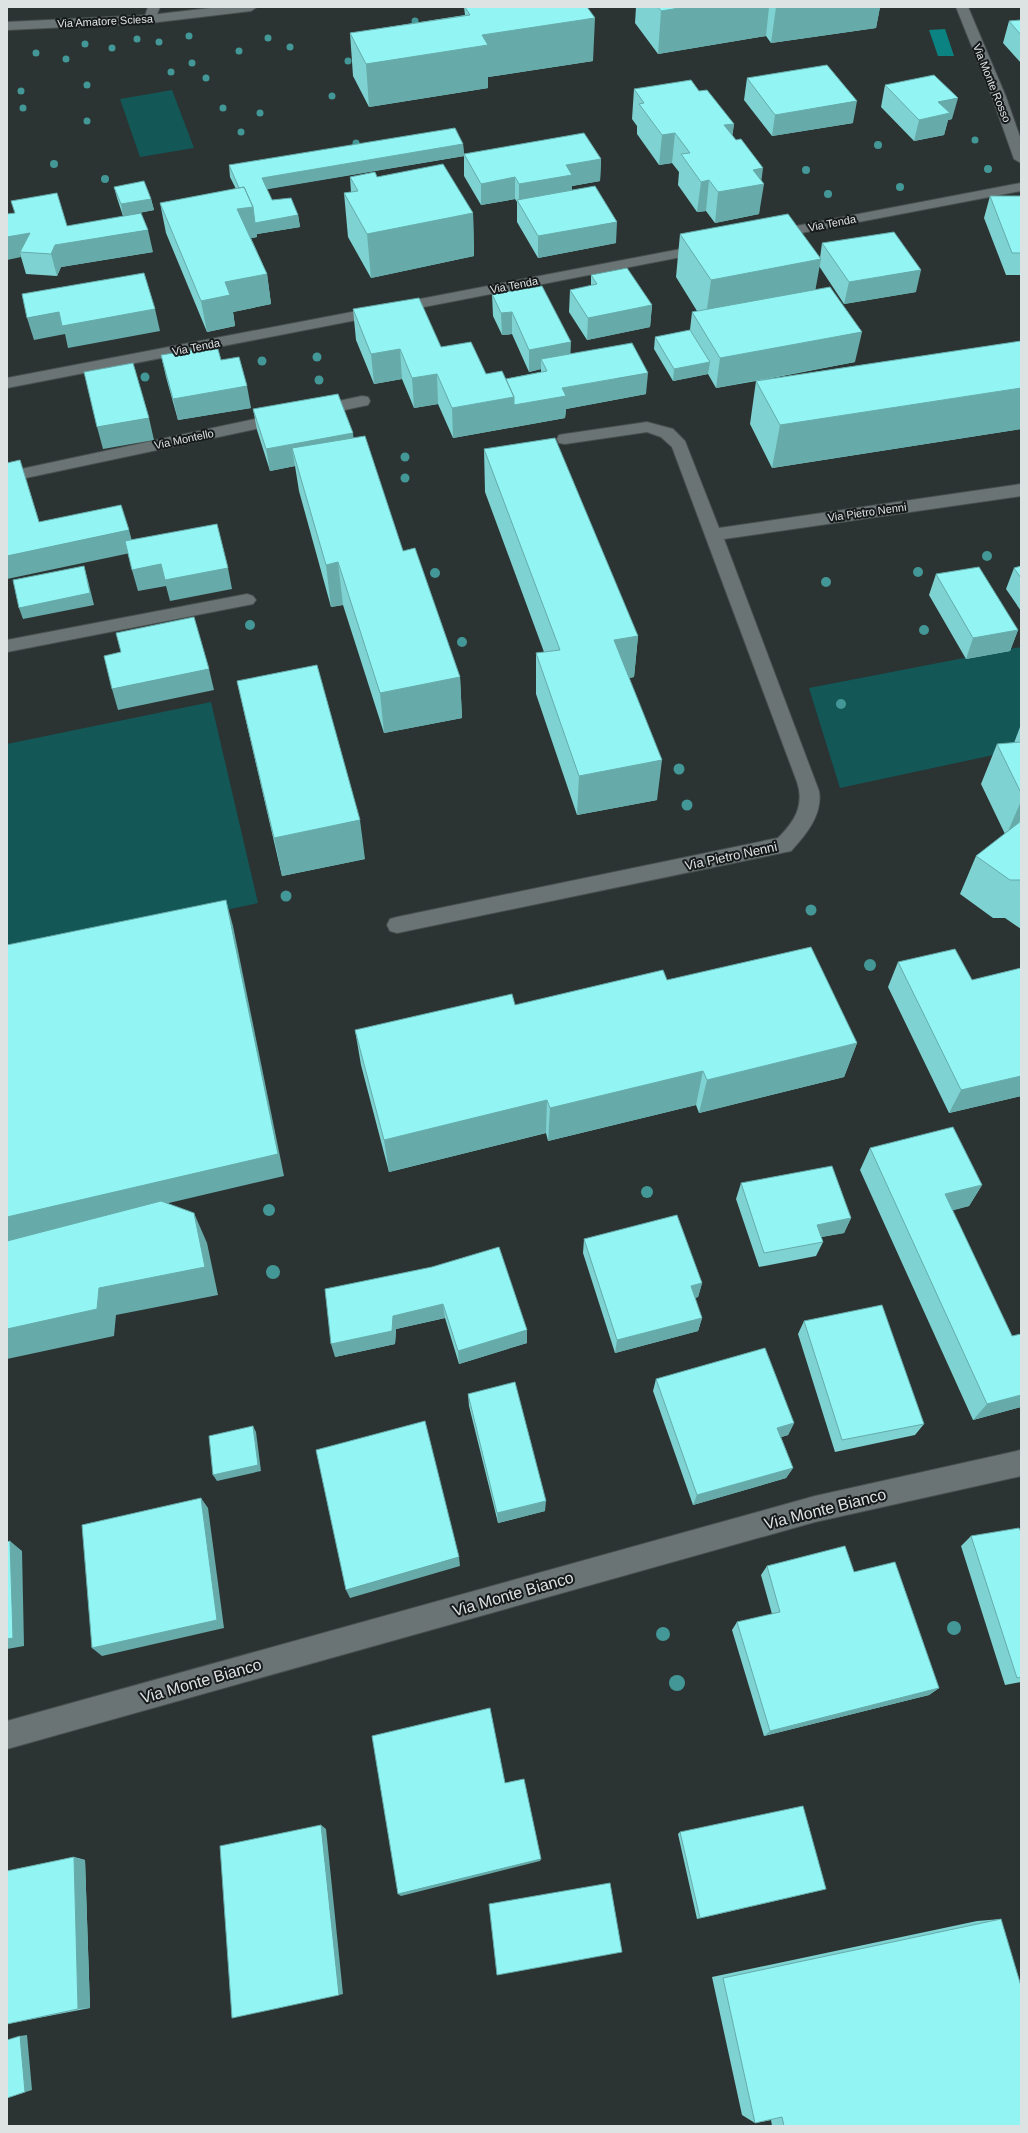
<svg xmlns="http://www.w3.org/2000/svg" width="1028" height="2133" viewBox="0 0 1028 2133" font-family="Helvetica,sans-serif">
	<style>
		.green { fill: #135757 }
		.water { fill: #0b8383 }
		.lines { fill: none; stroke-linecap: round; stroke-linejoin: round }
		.street-casing { stroke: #484f4f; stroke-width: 2 }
		.secondary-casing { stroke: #484f4f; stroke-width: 2 }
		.street { fill: #6b7474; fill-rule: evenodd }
		.secondary { fill: #6b7474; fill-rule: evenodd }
		.tree { fill: #439796 }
		.wall { fill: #7ed2d1 }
		.shaded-wall { fill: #66abaa }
		.building { fill: #92f4f3; stroke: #66abaa }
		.labels { text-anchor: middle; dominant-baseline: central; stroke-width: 4; stroke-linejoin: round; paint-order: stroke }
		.far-street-label { font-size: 11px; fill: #dde2e2; stroke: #171a1a }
		.street-label { font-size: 13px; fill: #dde2e2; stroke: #171a1a }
		.near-street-label { font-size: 16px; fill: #dde2e2; stroke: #171a1a }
	</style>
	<rect width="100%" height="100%" fill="#2b3433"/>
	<!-- green -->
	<path class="green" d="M172,90L194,148L140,157L120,99Z
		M1021,647V749L840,788L809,688Z
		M211,702L258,903L7,957V744Z"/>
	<!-- water -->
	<path class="water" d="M945,29L954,56H938L929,30Z"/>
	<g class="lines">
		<defs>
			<path id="street" d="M148,7H160L154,22H146L144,19Z
				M956,7H968L1006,97L1021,140V163L1014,159L992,97Z
				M1021,183V191L770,239L765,238L763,235L765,232L770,231Z
				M707,244L712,245L714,248L712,251L7,388V378Z
				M362,396L368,397L370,401L368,405L7,482V472Z
				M647,422L673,429L685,441L719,528L1021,484V496L724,539L819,791C823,814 806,835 791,851L397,933L390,931L387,925L390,919L397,917L778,838C794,822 805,806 797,782L672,447L661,437L647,432L565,444L559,443L557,439L559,435L565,434Z
				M247,594L253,596L256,600L253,604L7,652V640Z
				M1021,1450V1476L815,1522L7,1749V1721L815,1496Z"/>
			<path id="secondary" d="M219,7H257L251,11L150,23L7,30V22L150,15Z"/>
		</defs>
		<!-- street casing -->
		<use href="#street" class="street-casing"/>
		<!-- secondary casing -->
		<use href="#secondary" class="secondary-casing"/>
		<!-- street -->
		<use href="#street" class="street"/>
		<!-- secondary -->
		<use href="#secondary" class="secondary"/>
	</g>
	<!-- trees -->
	<g class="tree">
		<circle cx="415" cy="21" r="3.5"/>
		<circle cx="189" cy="36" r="3.5"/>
		<circle cx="268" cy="38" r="3.5"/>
		<circle cx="137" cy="39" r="3.5"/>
		<circle cx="159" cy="42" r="3.5"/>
		<circle cx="85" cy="44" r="3.5"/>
		<circle cx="290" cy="47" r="3.5"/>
		<circle cx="112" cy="48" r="3.5"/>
		<circle cx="239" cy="51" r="3.5"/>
		<circle cx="36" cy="53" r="3.5"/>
		<circle cx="66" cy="59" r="3.5"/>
		<circle cx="348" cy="61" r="3.5"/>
		<circle cx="192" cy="63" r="3.5"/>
		<circle cx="171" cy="72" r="3.5"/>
		<circle cx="206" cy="78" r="3.5"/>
		<circle cx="87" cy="85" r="3.5"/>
		<circle cx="21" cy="91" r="3.5"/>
		<circle cx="332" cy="96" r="3.5"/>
		<circle cx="23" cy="108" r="3.5"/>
		<circle cx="223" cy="108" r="3.5"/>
		<circle cx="260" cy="113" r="3.5"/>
		<circle cx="87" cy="121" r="3.5"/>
		<circle cx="241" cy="132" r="3.5"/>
		<circle cx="975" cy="140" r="3.5"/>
		<circle cx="356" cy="143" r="3.5"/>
		<circle cx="878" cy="145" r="4"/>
		<circle cx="54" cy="164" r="4"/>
		<circle cx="988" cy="169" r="4"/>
		<circle cx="806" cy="170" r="4"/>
		<circle cx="105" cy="179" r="4"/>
		<circle cx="900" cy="187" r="4"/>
		<circle cx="828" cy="194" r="4"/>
		<circle cx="317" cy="357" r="4.5"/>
		<circle cx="262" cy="361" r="4.5"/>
		<circle cx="145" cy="377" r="4.5"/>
		<circle cx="319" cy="380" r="4.5"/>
		<circle cx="405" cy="457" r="4.5"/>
		<circle cx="405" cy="478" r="4.5"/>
		<circle cx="987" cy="556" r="5"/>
		<circle cx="918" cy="572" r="5"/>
		<circle cx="435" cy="573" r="5"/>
		<circle cx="826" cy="582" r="5"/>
		<circle cx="250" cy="625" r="5"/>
		<circle cx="924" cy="630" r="5"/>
		<circle cx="462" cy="642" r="5"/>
		<circle cx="841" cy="704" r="5"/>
		<circle cx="679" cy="769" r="5.5"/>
		<circle cx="687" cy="805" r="5.5"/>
		<circle cx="286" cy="896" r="5.5"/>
		<circle cx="811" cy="910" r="5.5"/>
		<circle cx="870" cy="965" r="6"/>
		<circle cx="647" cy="1192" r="6"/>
		<circle cx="269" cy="1210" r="6"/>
		<circle cx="273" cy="1272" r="7"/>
		<circle cx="954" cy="1628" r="7"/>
		<circle cx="663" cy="1634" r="7"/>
		<circle cx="677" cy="1683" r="8"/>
	</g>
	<!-- wall -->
	<path class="wall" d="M464,7H587L593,61L488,77V88L369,107L353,76L350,33L465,15Z
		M636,7H880L876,28L771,43L766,36L658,54L635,23Z
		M1021,20V63L1003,43L1009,21Z
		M747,78L853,123L772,136L744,100Z
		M885,85L952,119L948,120L944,135L914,141L881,107Z
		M634,89L699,91L734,124L732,136L761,180L759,214L715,223L706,211L697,212L678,185L679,172L672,163L659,165L637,134V126L632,119Z
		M463,144L464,156L266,189L272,200L298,215L300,227L257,234V237L251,238L267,274L271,304L233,312L235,326L207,332L166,233L160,203L236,189L230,177L229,165Z
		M464,154L601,159L600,181L572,186V190L616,243L538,258L517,222V202L515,199L481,205L464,176Z
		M350,177H377L473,213L474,256L371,278L348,237L344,193L351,192Z
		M114,187L151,199L154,210L123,216L117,198Z
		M990,196H1021V275H1006L984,218Z
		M7,214L67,226L153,252L61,267L57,276L26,274L21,257Z
		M680,234L820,258L822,243L916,292L844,304L819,266L815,289L855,362L762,380L1021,341V429L772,468L750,424L756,381L716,388L708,374L673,381L654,349L655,337L690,330L692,312L697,311L676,277Z
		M591,275L652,305L650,327L587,340L569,312L570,290L591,286Z
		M492,294L570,354L646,394L566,409L565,418L453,438L438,404L414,408L402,379L374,384L356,340L353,309L441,347L486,374L506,379L541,372V369L529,372L512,334L502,335L493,316Z
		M161,355L221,360L251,408L178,420L166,377Z
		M253,409L353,433V438L403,551L460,677L462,718L384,733L343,605L331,607L299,491L295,466L270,471L257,430Z
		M484,449L638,636L634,677L629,678L657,800L577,815L536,694V653L544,652L485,492Z
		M1021,566V611L1006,589L1014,568Z
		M936,574L1018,630L1010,651L966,659L929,595Z
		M237,681L365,859L282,876L246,721Z
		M1020,727H1021V929L1005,918H993L960,894L976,856L1005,834L981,784L997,744L1014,743Z
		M898,962L972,980L1021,968V1096L949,1113L888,987Z
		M667,980L857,1043L844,1077L699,1113L696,1105L548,1141L546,1133L389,1172L361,1065L355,1030L515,1005Z
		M870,1148L982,1185L969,1206L952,1210L1012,1336L1021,1334V1407L973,1420L860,1170Z
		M741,1183L851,1218L844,1233L821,1237L823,1242L816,1256L759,1267L736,1199Z
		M584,1239L702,1283L698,1297L695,1298L702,1318L698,1331L615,1353L583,1253Z
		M432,1267L527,1343L459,1364L445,1318L396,1329L395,1344L335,1357Z
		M804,1321L924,1424L915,1435L835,1452L798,1334Z
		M656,1379L794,1423L788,1435L781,1437L793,1468L786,1478L693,1505L653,1391Z
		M468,1394L545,1511L498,1523L469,1406Z
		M1021,1532V1682L1005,1685L961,1546L971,1536Z
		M767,1566L939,1688L929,1695L764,1736L732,1630L737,1622L772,1614L761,1575Z
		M680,1832L826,1889L697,1919L678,1834Z
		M74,1857L85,1860L90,2008L7,2024V1871Z
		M1001,1919L1020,2126H772L771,2120L755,2123L742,2115L712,1977L977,1921Z"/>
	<!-- shaded-wall -->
	<path class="shaded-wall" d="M685,7H769L766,36L658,54L661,11Z
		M776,7H880L876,28L771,43Z
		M595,18L593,61L488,77V88L369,107L366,64L482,35Z
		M958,98L952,119L948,120L944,135L914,141L919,120L938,102Z
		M857,101L853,123L772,136L775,115Z
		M734,124L730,154L724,125Z
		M675,133L672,163L659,165L662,135Z
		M463,144L464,156L263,190L262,178Z
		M601,159L600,181L572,186V197L519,204V184L566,165Z
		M763,168L761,184H764L759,214L715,223L718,192L753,170Z
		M515,177V199L481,205V184Z
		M709,180L706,211L697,212L701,182Z
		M151,199L154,210L123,216L121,204Z
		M253,207L298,215L300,227L257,234V237L242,240L237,209Z
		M473,213L474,256L371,278L367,234Z
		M617,222L616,243L538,258V236Z
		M148,230L153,252L61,267L57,276L51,254L55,245Z
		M30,233L20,252L21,257L7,260V237Z
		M821,259L813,303L705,323L711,280Z
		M921,270L916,292L844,304L849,282Z
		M267,274L271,304L233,312L235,326L207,332L201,301L225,282Z
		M652,305L650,327L587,340L588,318Z
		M155,309L160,331L68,348L65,334L34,340L27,318L59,312Z
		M512,312V334L502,335L501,313Z
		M862,332L855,362L716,388L720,358Z
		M571,342L570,364L541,359V369L529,372V350Z
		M400,349L402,379L374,384L371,354Z
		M710,362L708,374L673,381L674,369Z
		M648,373L646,394L566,409L565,418L453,438L452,408Z
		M437,374L438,404L414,408L412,378Z
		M247,386L251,408L178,420L173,399Z
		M1021,388V429L772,468L780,425Z
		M149,418L154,440L103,449L97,427Z
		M353,433L355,454L292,448L295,466L270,471L266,449Z
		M20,460L27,482L46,544L39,522Z
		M129,530L135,552L7,579V556Z
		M338,562L343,605L331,607L326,565Z
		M161,564L228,568L232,589L170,601L166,586L138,591L132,570Z
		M84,566L87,577L94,605L23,619L19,608Z
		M1018,630L1010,651L966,659L973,638Z
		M638,636L634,677L611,681L614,640Z
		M209,669L214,690L118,710L112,689Z
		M460,677L462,718L384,733L380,693Z
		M662,760L657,800L577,815L579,776Z
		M1021,801V818L1015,831L1006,836Z
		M360,820L365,859L282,876L274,838Z
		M226,900L233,926L284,1176L7,1241V1217Z
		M857,1043L844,1077L699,1113L707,1080Z
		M703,1071L696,1105L548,1141L550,1108Z
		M1021,1076V1096L949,1113L961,1090Z
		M547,1100L546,1133L389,1172L384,1140Z
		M982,1185L969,1206L933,1216L945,1194Z
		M194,1213L207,1243L218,1295L116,1315L114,1336L7,1359V1329L99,1288Z
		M851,1218L844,1233L811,1239L817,1225Z
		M702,1283L698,1297L687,1300L691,1286Z
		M443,1304L445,1318L396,1329L395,1344L335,1357L331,1344L393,1316Z
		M702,1318L698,1331L615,1353L617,1340Z
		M527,1330V1343L459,1364L458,1351Z
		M1021,1395V1407L973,1420L987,1404Z
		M794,1423L788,1435L772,1440L777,1428Z
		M253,1426L256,1432L261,1471L217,1481L213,1475Z
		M793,1468L786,1478L693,1505L697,1495Z
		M201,1498L208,1508L224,1628L102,1656L92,1648Z
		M546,1501L545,1511L498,1523L497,1513Z
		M10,1541L22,1551L24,1646L7,1649Z
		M459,1557L460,1566L350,1598L346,1590Z
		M939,1688L929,1695L764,1736L770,1731Z
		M321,1825L326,1829L343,1994L339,1995Z
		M74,1857L85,1860L90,2008L78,2009Z
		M541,1859L540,1861L401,1896L398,1894Z
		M27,2035L32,2090L7,2098L20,2036Z"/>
	<!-- building -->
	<path class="building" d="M465,7H587L595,18L482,35L488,45L366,64L350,33L470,15Z
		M658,7H685L661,11Z
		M1021,20V35L1009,21Z
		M827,65L857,101L775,115L747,78Z
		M934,75L958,98L938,102L950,113L919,120L885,85Z
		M691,80L699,91L707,90L734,124L724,125L736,140L741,139L763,168L753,170L764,184L718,192L709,180L701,182L681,154L690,153L675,133L662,135L639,104L644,103L634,89Z
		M455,128L463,144L262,178L272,200L291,198L298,215L255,223L253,207L244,187L239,188L229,165Z
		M584,133L601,159L566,165L572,175L519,184L515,177L481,184L464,154Z
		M443,164L473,213L367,234L344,193L358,191L350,177L375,172L377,177Z
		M144,181L151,199L121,204L114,187Z
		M595,186L617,222L538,236L517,200Z
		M244,187L253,207L237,209L267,274L225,282L230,295L201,301L160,203Z
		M57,193L67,226L141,213L148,230L55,245L51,254L20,252L30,233L7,237V214L15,213L11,201Z
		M990,196H1021V253H1012Z
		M788,214L821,259L711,280L680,234Z
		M894,232L921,270L849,282L822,243Z
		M627,268L652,305L588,318L570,290L597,284L591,275Z
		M144,273L155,309L62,326L59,312L27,318L22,294Z
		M542,286L571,342L529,350L512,312L501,313L492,294Z
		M830,287L862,332L720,358L692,312Z
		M419,298L441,347L471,342L486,374L502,371L514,397L452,408L437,374L412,378L400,349L371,354L353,309Z
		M690,330L710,362L674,369L655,337Z
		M1021,341V388L780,425L756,381Z
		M632,343L648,373L562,388L566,396L514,405V397L506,379L547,371L541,359Z
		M217,346L221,360L239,357L247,386L173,399L161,355Z
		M133,363L149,418L97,427L84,372Z
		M338,394L353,433L266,449L253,409Z
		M365,436L403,551L415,548L460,677L380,693L338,562L326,565L292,448Z
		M555,438L638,636L614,640L662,760L579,776L536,653L560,650L484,449Z
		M20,460L39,522L121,505L129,530L7,556V463Z
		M217,524L228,568L165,580L161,564L132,570L125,541Z
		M84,566L90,593L19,608L13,580Z
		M1021,566V578L1014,568Z
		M979,567L1018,630L973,638L936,574Z
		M194,617L209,669L112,689L104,656L121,652L116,633Z
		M317,665L360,820L274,838L237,681Z
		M1021,742V793L997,744Z
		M1021,821V880H1010L976,856Z
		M226,900L278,1154L7,1217V945Z
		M811,947L857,1043L707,1080L703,1071L550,1108L547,1100L384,1140L355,1030L512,994L515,1005L663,970L667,980Z
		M955,949L972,980L1021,968V1076L961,1090L898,962Z
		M953,1127L982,1185L945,1194L1012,1336L1021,1334V1395L987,1404L870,1148Z
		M832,1166L851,1218L817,1225L823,1242L764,1253L741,1183Z
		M161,1201L194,1213L205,1267L99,1288L97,1309L7,1329V1241Z
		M677,1215L702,1283L691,1286L702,1318L617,1340L584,1239Z
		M499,1247L527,1330L458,1351L443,1304L393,1316L392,1331L331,1344L325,1289L432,1267Z
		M882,1305L924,1424L842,1440L804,1321Z
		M765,1348L794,1423L777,1428L793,1468L697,1495L656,1379Z
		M515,1382L546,1501L497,1513L468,1394Z
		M425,1421L459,1557L346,1590L316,1450Z
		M253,1426L258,1465L213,1475L209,1436Z
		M201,1498L217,1620L92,1648L82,1525Z
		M1019,1528L1021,1532V1677L1017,1678L971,1536Z
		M10,1541L13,1638L7,1639V1542Z
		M845,1546L854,1572L895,1562L939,1688L770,1731L737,1622L780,1612L767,1566Z
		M490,1708L505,1783L524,1779L541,1859L398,1894L372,1736Z
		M803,1806L826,1889L700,1918L680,1832Z
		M321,1825L339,1995L232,2018L220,1846Z
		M74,1857L78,2009L7,2024V1871Z
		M610,1883L622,1952L497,1975L489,1904Z
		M1001,1919L1021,1986V2126H784L782,2117L755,2123L723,1978Z
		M20,2036L25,2092L7,2098V2040Z"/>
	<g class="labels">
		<!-- far-street labels -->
		<g class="far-street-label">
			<text transform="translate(105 21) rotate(-3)">Via Amatore Sciesa</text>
			<text transform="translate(992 83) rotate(68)">Via Monte Rosso</text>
			<text transform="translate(832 223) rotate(-11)">Via Tenda</text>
			<text transform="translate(514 285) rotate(-11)">Via Tenda</text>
			<text transform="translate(196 347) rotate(-11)">Via Tenda</text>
			<text transform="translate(184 439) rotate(-12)">Via Montello</text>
			<text transform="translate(867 512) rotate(-8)">Via Pietro Nenni</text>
		</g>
		<!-- street labels -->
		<g class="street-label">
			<text transform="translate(731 856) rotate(-12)">Via Pietro Nenni</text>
		</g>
		<!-- near-street labels -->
		<g class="near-street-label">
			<text transform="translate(825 1509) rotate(-14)">Via Monte Bianco</text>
			<text transform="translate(513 1594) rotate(-16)">Via Monte Bianco</text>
			<text transform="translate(201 1681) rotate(-16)">Via Monte Bianco</text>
		</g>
	</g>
	<!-- border -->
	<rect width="1028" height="2133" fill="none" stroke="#dde2e2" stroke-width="16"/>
</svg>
